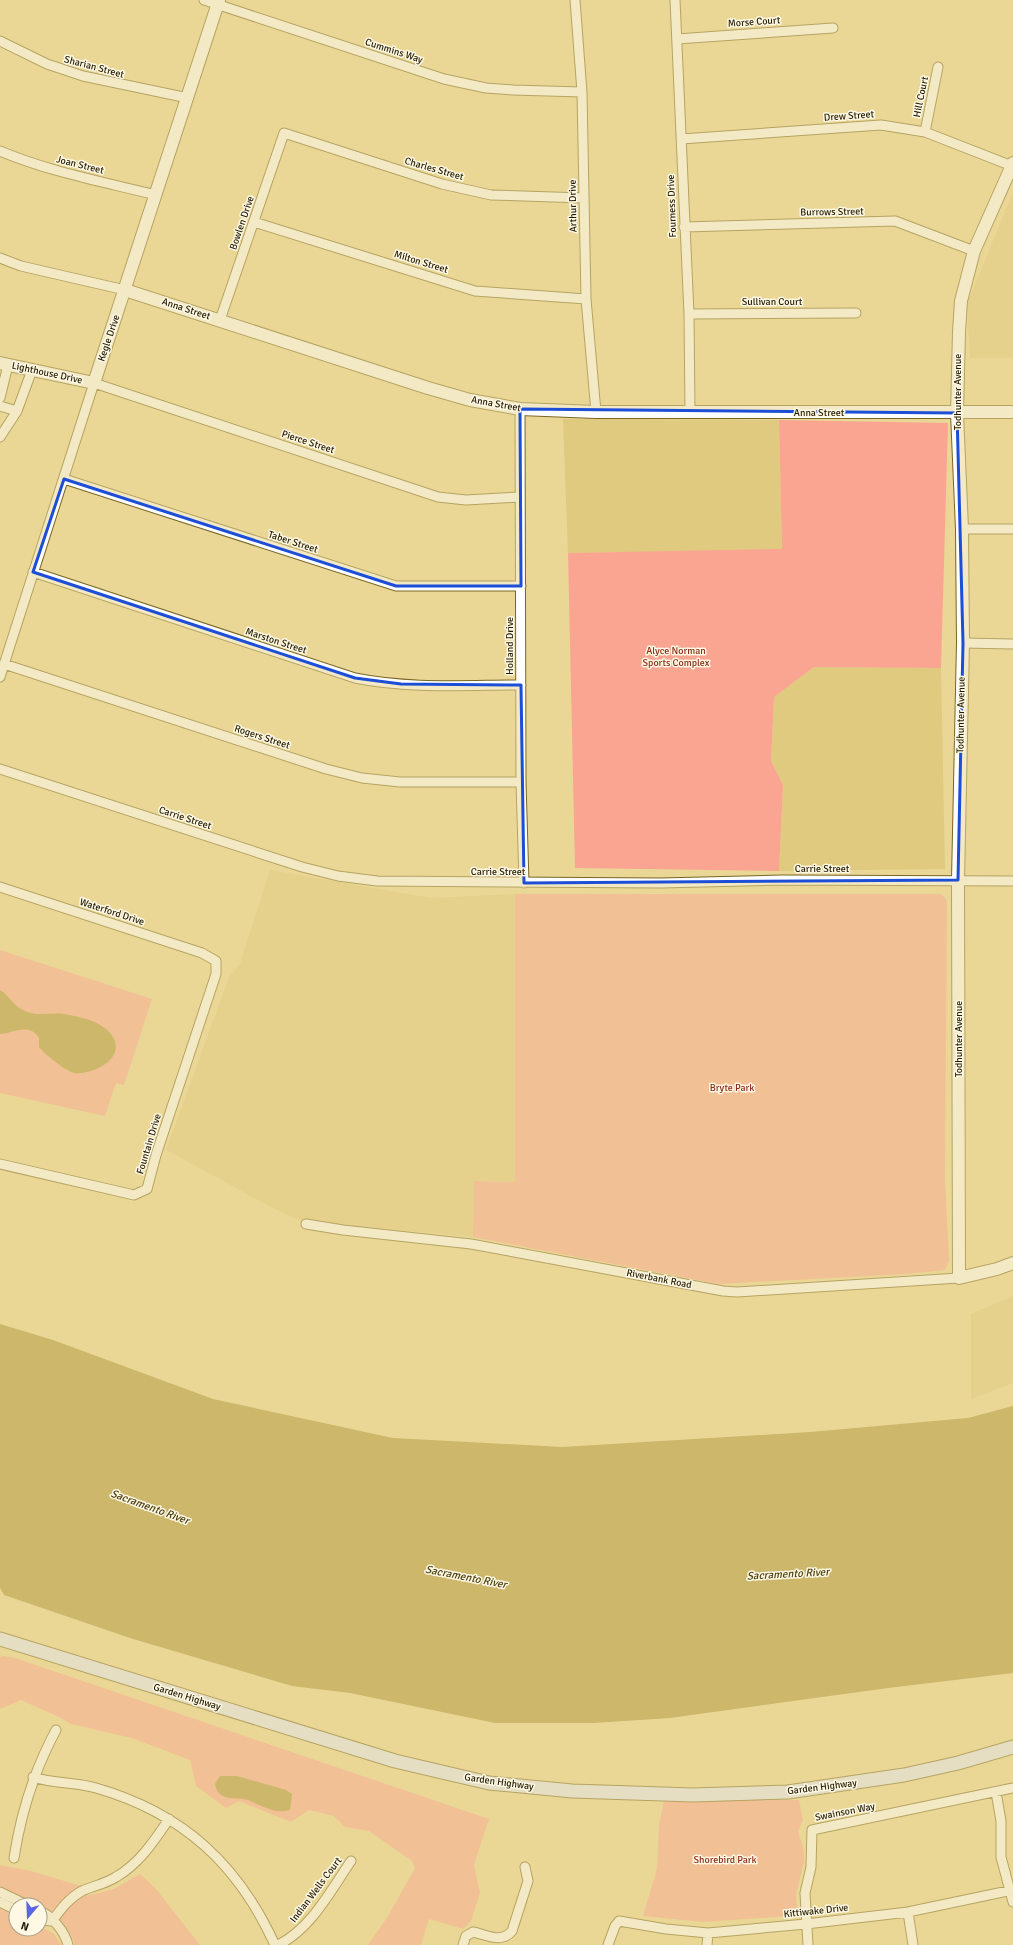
<svg xmlns="http://www.w3.org/2000/svg" width="1013" height="1945" viewBox="0 0 1013 1945" font-family="Signika,sans-serif">
	<style>
		.built { fill: #dfca80 }
		.green { fill: #faa592 }
		.water { fill: #a89038 }
		.lines { fill: none; stroke-linecap: round; stroke-linejoin: round }
		.minor-casing { stroke: #786624; stroke-width: 11 }
		.tertiary-casing { stroke: #786624; stroke-width: 14 }
		.secondary-casing { stroke: #786624; stroke-width: 15 }
		.minor { stroke: #fff; stroke-width: 9 }
		.tertiary { stroke: #fff; stroke-width: 12 }
		.secondary { stroke: #e1e6fa; stroke-width: 13 }
		.marked { fill: none; stroke: #1d4ed8; stroke-width: 3; stroke-linejoin: round }
		.labels { text-anchor: middle; dominant-baseline: central; stroke-width: 3; stroke-linejoin: round; paint-order: stroke }
		.street-label { font-size: 10px; fill: #241c02; stroke: #fef8e5 }
		.park-label { font-size: 10px; fill: #8c2c17; stroke: #fef8e5 }
		.water-label { font-size: 11px; font-style: italic; fill: #4c3f0e; stroke: #fef8e5 }
	</style>
	<rect width="100%" height="100%" fill="#ead795"/>
	<!-- built -->
	<path class="built" d="M1013,192V358H970L967,304Z
		M563,419L779,420L782,550L568,553Z
		M814,667L941,668L945,869L779,871L783,785L771,761L774,697Z
		M270,870L431,898L515,894V1182L474,1181L473,1237L302,1221L275,1209L166,1150L229,977L240,964Z
		M1013,1296V1383L971,1399V1314Z"/>
	<!-- green -->
	<path class="green" d="M779,420L948,423L941,668L814,667L774,697L771,761L783,785L779,871L575,868L568,553L782,549Z
		M515,894H939C945,896 947,899 947,905L945,1181L949,1261L945,1270L907,1274L718,1284L473,1237L474,1181L515,1182Z
		M0,950L152,999L124,1085L116,1083L105,1116L0,1093Z
		M4,1656L15,1658L489,1819L474,1865L480,1893L471,1921L463,1929L429,1919L421,1945H368L388,1916L415,1868L412,1861L369,1831L345,1827L334,1816L309,1810L291,1822L239,1801L226,1808L196,1786L190,1760L132,1738L71,1724L59,1717L21,1700L0,1709V1657Z
		M664,1800H799L803,1820L798,1831L804,1851V1862L796,1895L797,1907L795,1913L789,1916L703,1922L643,1916L657,1869L659,1825Z
		M0,1865L31,1871L81,1886L87,1896L114,1889L140,1874L156,1889L200,1945H75C64,1910 30,1902 0,1888Z
		M0,1909L16,1916V1929H40V1927L53,1933L62,1945H0Z"/>
	<!-- water -->
	<path class="water" d="M0,990C10,996 14,1007 25,1011C37,1017 51,1012 64,1014C81,1017 106,1022 114,1039C124,1060 91,1075 75,1073C66,1072 45,1054 39,1047V1038C30,1022 12,1033 0,1034Z
		M0,1324L53,1340L213,1399L393,1438L562,1447L810,1432L968,1418L1013,1406V1673L888,1688L670,1718L594,1723H495L350,1693L292,1686L133,1639L4,1595L0,1588Z
		M220,1776H237L286,1790L292,1794L290,1810C277,1815 260,1805 248,1800C240,1797 229,1800 221,1795C217,1792 216,1788 215,1784Z"/>
	<g class="lines">
		<defs>
			<path id="minor" d="M204,0L444,79L486,88L513,90L582,92
				M575,0L582,92L586,299L596,412
				M675,0L689,314L690,411
				M677,39L833,28
				M0,41L47,64L83,76L188,98
				M925,132L938,67
				M681,139L881,125L925,132L1012,166
				M0,151C50,172 104,182 156,195
				M254,222L475,291L586,299
				M684,227L895,221L974,251
				M0,258L21,266L125,290
				M689,314L856,313
				M220,320L284,133L442,184L491,195L584,198
				M0,398L8,365
				M0,406L17,411
				M520,409L521,782L524,883
				M0,437L17,411L32,370
				M64,479L396,586H521
				M962,529H1013
				M33,572L355,678C409,689 466,685 521,685
				M963,643L1013,644
				M4,664L326,769L362,778L400,782H521
				M0,677L94,383L438,497L466,500L519,497
				M0,769L302,867L338,876L377,881L661,883L782,880L1013,881
				M0,887L202,953L216,961V974L156,1155L147,1189L134,1195L0,1164
				M306,1224L343,1230L471,1244L723,1291L737,1292L959,1278
				M33,1777C54,1784 76,1782 96,1788C183,1813 238,1864 275,1945
				M996,1792L1001,1821V1857L1013,1902
				M14,1858C21,1812 34,1771 56,1730
				M0,1892L27,1905
				M0,1902L16,1910
				M40,1911C52,1916 65,1932 68,1945
				M908,1912L913,1945
				M40,1920L52,1921
				M52,1921C61,1909 69,1898 82,1891C93,1886 105,1884 116,1877C140,1863 154,1841 169,1819
				M278,1945C311,1929 331,1890 351,1861
				M463,1945L466,1936L473,1932C488,1935 501,1944 512,1931L528,1881L525,1867
				M608,1945L615,1926L619,1921L666,1929L708,1933L806,1924L908,1912L1013,1890
				M707,1945L708,1933
				M808,1945L805,1893L811,1867L812,1830L1013,1788"/>
			<path id="tertiary" d="M1013,163L974,251L961,301L959,332L957,413L962,529L963,643L958,880L959,1278L997,1269L1013,1263
				M125,290L428,388L470,400L520,409L596,412H1013
				M0,363L94,383L219,0"/>
			<path id="secondary" d="M0,1639L395,1761L489,1783L572,1791L693,1795L788,1792L904,1775L958,1763L1013,1747"/>
		</defs>
		<!-- minor casing -->
		<use href="#minor" class="minor-casing"/>
		<!-- tertiary casing -->
		<use href="#tertiary" class="tertiary-casing"/>
		<!-- secondary casing -->
		<use href="#secondary" class="secondary-casing"/>
		<!-- minor -->
		<use href="#minor" class="minor"/>
		<!-- tertiary -->
		<use href="#tertiary" class="tertiary"/>
		<!-- secondary -->
		<use href="#secondary" class="secondary"/>
	</g>
	<!-- marked area -->
	<path d="M0 0H1013V1945H0ZM520,409L957,413L963,643L958,880L524,883L521,685L401,684L355,678L33,572L64,479L396,586H521Z" fill="#ead795" fill-opacity=".55" fill-rule="evenodd"/>
	<path class="marked" d="M520,409L957,413L963,643L958,880L524,883L521,685L401,684L355,678L33,572L64,479L396,586H521Z"/>
	<g class="labels">
		<!-- street labels -->
		<g class="street-label">
			<text transform="translate(754 22) rotate(-4)">Morse Court</text>
			<text transform="translate(394 51) rotate(18)">Cummins Way</text>
			<text transform="translate(94 67) rotate(15)">Sharian Street</text>
			<text transform="translate(921 97) rotate(-78)">Hill Court</text>
			<text transform="translate(849 116) rotate(-4)">Drew Street</text>
			<text transform="translate(80 165) rotate(14)">Joan Street</text>
			<text transform="translate(434 169) rotate(16)">Charles Street</text>
			<text transform="translate(573 206) rotate(-91)">Arthur Drive</text>
			<text transform="translate(672 206) rotate(-92)">Fourness Drive</text>
			<text transform="translate(832 212) rotate(-1)">Burrows Street</text>
			<text transform="translate(242 223) rotate(-71)">Bowlen Drive</text>
			<text transform="translate(421 262) rotate(17)">Milton Street</text>
			<text x="772" y="302">Sullivan Court</text>
			<text transform="translate(186 309) rotate(18)">Anna Street</text>
			<text transform="translate(109 338) rotate(-71)">Kegle Drive</text>
			<text transform="translate(47 373) rotate(12)">Lighthouse Drive</text>
			<text transform="translate(958 392) rotate(-90)">Todhunter Avenue</text>
			<text transform="translate(496 404) rotate(10)">Anna Street</text>
			<text x="819" y="413">Anna Street</text>
			<text transform="translate(308 442) rotate(18)">Pierce Street</text>
			<text transform="translate(293 542) rotate(18)">Taber Street</text>
			<text transform="translate(276 641) rotate(18)">Marston Street</text>
			<text transform="translate(510 646) rotate(-90)">Holland Drive</text>
			<text transform="translate(961 715) rotate(-89)">Todhunter Avenue</text>
			<text transform="translate(262 737) rotate(18)">Rogers Street</text>
			<text transform="translate(185 818) rotate(18)">Carrie Street</text>
			<text x="822" y="869">Carrie Street</text>
			<text x="498" y="872">Carrie Street</text>
			<text transform="translate(112 912) rotate(18)">Waterford Drive</text>
			<text transform="translate(959 1039) rotate(-90)">Todhunter Avenue</text>
			<text transform="translate(149 1144) rotate(-73)">Fountain Drive</text>
			<text transform="translate(659 1279) rotate(11)">Riverbank Road</text>
			<text transform="translate(187 1697) rotate(17)">Garden Highway</text>
			<text transform="translate(499 1782) rotate(8)">Garden Highway</text>
			<text transform="translate(822 1787) rotate(-7)">Garden Highway</text>
			<text transform="translate(845 1812) rotate(-11)">Swainson Way</text>
			<text transform="translate(316 1890) rotate(-53)">Indian Wells Court</text>
			<text transform="translate(816 1911) rotate(-6)">Kittiwake Drive</text>
		</g>
		<!-- park labels -->
		<g class="park-label">
			<text x="676" y="651">Alyce Norman<tspan x="676" dy="12">Sports Complex</tspan></text>
			<text x="732" y="1088">Bryte Park</text>
			<text x="725" y="1860">Shorebird Park</text>
		</g>
		<!-- water labels -->
		<g class="water-label">
			<text transform="translate(150 1507) rotate(20)">Sacramento River</text>
			<text transform="translate(788 1574) rotate(-3)">Sacramento River</text>
			<text transform="translate(466 1577) rotate(11)">Sacramento River</text>
		</g>
	</g>
	<!-- north arrow -->
	<g transform="translate(28 1917) rotate(199)"><circle r="19" fill="#fef8e5" stroke="#a7a08a"/>
	<path d="M0-3L7 15L0 10L-7 15Z" fill="#5968df"/>
	<text y="-6" font-size="11" font-weight="bold" text-anchor="middle" fill="#241c02">N</text>
	</g>
</svg>
